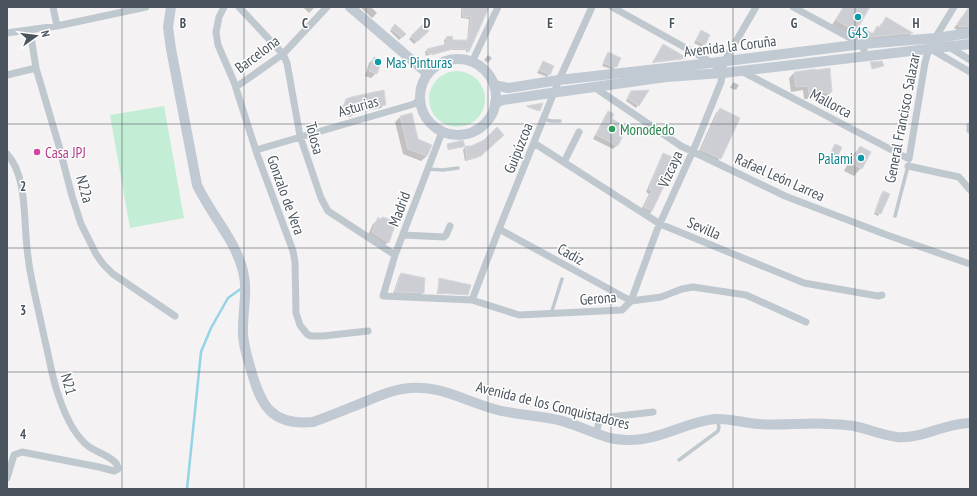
<svg xmlns="http://www.w3.org/2000/svg" width="977" height="496" viewBox="0 0 977 496" font-family="'PT Sans Narrow',sans-serif">
	<style>
		.green { fill: #c4edd5 }
		.shadow { fill: #0003 }
		.lines { fill: none; stroke-linecap: round; stroke-linejoin: round }
		.stream { stroke: #94d4e7; stroke-width: 2.5 }
		.building { fill: #ccced3; stroke: #d6d8dc }
		.lane { stroke: #c0c8cf; stroke-width: 3.5 }
		.street { stroke: #c0c8cf; stroke-width: 7 }
		.secondary { stroke: #c1c9d3; stroke-width: 10 }
		.grid { fill: none; stroke: #4a545e; stroke-width: 1; stroke-opacity: 0.55 }
		.culture-dot { fill: #0f9aa8; stroke: #fff; stroke-width: 1.5 }
		.leisure-dot { fill: #2e9e5b; stroke: #fff; stroke-width: 1.5 }
		.hotel-dot { fill: #d1479c; stroke: #fff; stroke-width: 1.5 }
		.labels { text-anchor: middle; dominant-baseline: central; stroke-width: 3; stroke-linejoin: round; paint-order: stroke }
		.culture-label { font-size: 15px; fill: #0d838f; stroke: #fff }
		.street-label { font-size: 15px; fill: #4a545e; stroke: #fff }
		.leisure-label { font-size: 15px; fill: #27864d; stroke: #fff; text-anchor: start }
		.hotel-label { font-size: 15px; fill: #b23c85; stroke: #fff; text-anchor: start }
		.grid-label { font-size: 13px; text-anchor: middle; font-weight: bold; fill: #4a545e; stroke: #fff; stroke-width: 3; stroke-linejoin: round; paint-order: stroke }
	</style>
	<rect width="100%" height="100%" fill="#f4f2f2"/>
	<!-- green -->
	<path class="green" d="M429 99a28 28 0 1 1 56 0a28 28 0 1 1-56 0Z
		M164,106L184,218L130,228L110,115Z"/>
	<!-- shadow -->
	<path class="shadow" d="M303,7H315L309,13Z
		M360,7H371L377,13L372,18Z
		M463,7H488L468,51L466,53V50H450L432,55V54L426,56L425,52L427,50L445,45L444,40L447,38L452,41H467L469,19L461,18V9Z
		M843,7H865L857,27L871,34L877,28H878L886,18L912,33L908,37L865,41L855,39L832,25Z
		M970,7V29L957,30L954,28Z
		M395,25L405,34L399,40L390,31Z
		M423,26L428,31L414,44L409,39Z
		M699,34L709,35L702,47L694,43Z
		M663,45L685,58L684,59L652,63Z
		M608,53L616,66L613,69H611L602,66Z
		M488,55L492,58L488,63L484,60Z
		M375,58L376,73L371,78L365,76L369,63Z
		M543,62L549,74L547,77L537,73Z
		M794,73L831,92L827,97L804,99L803,90L791,92L789,78Z
		M733,82L739,85L736,90L730,88Z
		M647,91L636,108L626,101L629,94L631,92Z
		M347,101L385,104L381,108L357,112L350,117L343,116L340,111L344,103L340,112H342Z
		M541,104L538,111L527,107Z
		M720,109V158L717,162L698,153L716,113Z
		M609,112L617,145L613,149L593,139L605,116Z
		M400,117L418,139L427,156L421,161L403,154L395,122Z
		M503,135L477,158L465,161L463,150L465,147H472Z
		M462,141L464,147L448,150V145Z
		M836,145L837,155L835,157L830,155Z
		M860,148L861,168L854,176L844,171L852,155Z
		M664,154L652,211L649,214L641,210L649,194L646,192L661,157Z
		M884,192L880,213L878,216L874,214L881,194Z
		M378,219L388,242L383,247L367,237L373,224Z
		M401,274L423,292L421,295L393,294L399,276Z
		M439,279L467,294H437Z"/>
	<g class="lines">
		<!-- stream -->
		<path class="stream" d="M187,489L201,352L211,328L228,298L242,288"/>
	</g>
	<!-- building -->
	<path class="building" d="M462,7H489L469,52L467,51V49H453L434,54V53L428,54L427,49L447,44L446,37L452,36L453,40H468L471,17H463Z
		M844,7H870L859,26L873,34L877,26L880,28L886,17L913,33L870,37L859,35V33L836,20Z
		M969,7L970,26L960,27L957,24Z
		M395,24L406,34L402,38L391,29Z
		M423,24L429,31L417,42L411,36Z
		M701,30L710,35L705,45L696,40Z
		M663,44L677,52L687,58L653,62Z
		M608,52L621,58L617,67H613L603,63Z
		M374,57L382,60L377,74L369,71Z
		M543,61L554,66L550,75L539,70Z
		M882,61L884,66L872,69L870,62Z
		M830,68L832,92L809,94L808,86L796,87L794,72L815,69V70Z
		M384,90L386,105L362,109L355,114L347,112L343,107L346,99L351,97Z
		M649,90L639,106L628,99L631,91Z
		M543,103L540,111L526,106Z
		M720,108L740,118L721,159L701,150Z
		M608,111L614,114L612,119L627,127L618,146L596,135Z
		M412,113L418,139L432,145L427,156L408,149L400,116Z
		M497,127L504,135L481,156L467,160L465,146H471L484,140Z
		M463,140L465,146L448,149L447,144Z
		M835,144L842,147L838,156L831,152Z
		M860,146L871,152L862,169L851,163Z
		M663,153L677,159L652,211L644,207L652,191L649,189Z
		M883,191L890,194L881,214L875,212Z
		M378,217L380,219L383,217L396,222L389,243L372,232Z
		M401,273L425,278L424,293L395,292Z
		M439,278L471,285L468,295L438,293Z"/>
	<g class="lines">
		<!-- lane -->
		<path class="lane" d="M544,119L551,121H560
			M428,169L443,170L458,168
			M895,216L908,166
			M551,314L562,279
			M679,460L718,431L719,427L717,420"/>
		<!-- street -->
		<path class="street" d="M53,7L57,26
			M224,7L219,17L216,32L218,45L234,82L257,154L293,251L295,262L296,313L300,325L307,334L311,336H323L368,331
			M239,7L283,54L287,63L300,136L321,198L328,211L395,255
			M612,7L711,62L723,73
			M793,7L863,45L865,56
			M30,30L36,68L59,146L72,196L81,224L96,254L103,264L113,274L175,316
			M7,33L57,26L146,7
			M948,46L970,60
			M929,48L970,72
			M472,62L498,7
			M741,71L909,159L925,63L929,48L954,7
			M7,75L36,68
			M236,87L283,54L327,7
			M594,87L681,146L785,196L887,235L970,264
			M970,126V130
			M442,132L395,255L383,296L472,300L519,315L622,310L631,301L657,230L696,144L721,82L724,62L756,7
			M534,143L660,224L804,283L878,296L882,295
			M256,150L414,104L420,100
			M7,154C25,173 24,211 26,236C27,251 29,267 32,281C36,301 41,321 45,341C50,360 52,379 59,397C65,415 73,434 88,446C97,453 118,458 118,469L114,471L99,467L22,452L14,455L7,478
			M564,162L579,132
			M908,166L959,177L970,190
			M499,229L631,301L661,297L682,289L693,287L746,295L806,322
			M403,235L444,237L446,235L450,226
			M472,300L499,229L559,80L592,7
			M596,434L599,421L602,418L653,412"/>
		<!-- secondary -->
		<path class="secondary" d="M171,7L168,27L171,49L197,185C211,215 235,239 243,271C248,290 243,309 243,328C242,342 247,356 251,370C261,405 271,426 313,422C331,416 349,408 367,401C378,396 390,391 402,389C437,383 462,400 494,409C514,415 537,415 558,420C582,425 603,441 629,440C661,440 685,422 715,419C729,418 744,423 759,424C782,426 806,422 830,424C838,424 846,425 854,426C868,429 882,435 897,437C923,439 945,423 970,423
			M350,7L428,74
			M420 97a38 38 0 1 1 76 0a38 38 0 1 1-76 0Z
			M494,85L508,88L559,80L711,63L863,44L936,38L970,33
			M495,103L503,100L544,94L666,77L723,73L970,44"/>
	</g>
	<!-- grid -->
	<path class="grid" d="M122,7V489M244,7V489M366,7V489M488,7V489M611,7V489M733,7V489M855,7V489M7,124H970M7,248H970M7,372H970"/>
	<!-- markers -->
	<g class="culture-dot">
		<circle cx="858" cy="17" r="4"/>
		<circle cx="378" cy="62" r="4"/>
		<circle cx="861" cy="158" r="4"/>
	</g>
	<circle class="leisure-dot" cx="612" cy="129" r="4"/>
	<circle class="hotel-dot" cx="37" cy="152" r="4"/>
	<g class="labels">
		<!-- culture labels -->
		<g class="culture-label">
			<text x="858" y="32">G4S</text>
			<text x="386" y="62" text-anchor="start">Mas Pinturas</text>
			<text x="853" y="158" text-anchor="end">Palami</text>
		</g>
		<!-- street labels -->
		<g class="street-label">
			<text transform="translate(730 46) rotate(-7)">Avenida la Coruña</text>
			<text transform="translate(257 54) rotate(-37)">Barcelona</text>
			<text transform="translate(831 103) rotate(28)">Mallorca</text>
			<text transform="translate(358 106) rotate(-16)">Asturias</text>
			<text transform="translate(902 118) rotate(-79)">General Francisco Salazar</text>
			<text transform="translate(315 138) rotate(75)">Tolosa</text>
			<text transform="translate(518 148) rotate(-68)">Guipúzcoa</text>
			<text transform="translate(670 169) rotate(-66)">Vizcaya</text>
			<text transform="translate(780 177) rotate(24)">Rafael León Larrea</text>
			<text transform="translate(85 189) rotate(75)">N22a</text>
			<text transform="translate(286 195) rotate(70)">Gonzalo de Vera</text>
			<text transform="translate(399 209) rotate(-69)">Madrid</text>
			<text transform="translate(704 228) rotate(23)">Sevilla</text>
			<text transform="translate(571 254) rotate(29)">Cadiz</text>
			<text transform="translate(598 298) rotate(-5)">Gerona</text>
			<text transform="translate(69 384) rotate(74)">N21</text>
			<text transform="translate(553 405) rotate(14)">Avenida de los Conquistadores</text>
		</g>
		<!-- leisure labels -->
		<g class="leisure-label">
			<text x="620" y="129">Monodedo</text>
		</g>
		<!-- hotel labels -->
		<g class="hotel-label">
			<text x="45" y="152">Casa JPJ</text>
		</g>
	</g>
	<g class="grid-label">
		<text x="183" y="28">B</text>
		<text x="305" y="28">C</text>
		<text x="427" y="28">D</text>
		<text x="550" y="28">E</text>
		<text x="672" y="28">F</text>
		<text x="794" y="28">G</text>
		<text x="916" y="28">H</text>
		<text x="23" y="191">2</text>
		<text x="23" y="315">3</text>
		<text x="23" y="439">4</text>
	</g>
	<!-- border -->
	<rect width="977" height="496" fill="none" stroke="#4a545e" stroke-width="16"/>
	<!-- north arrow -->
	<g transform="translate(36 36) rotate(76)" stroke="#ffffff" stroke-width="3" paint-order="stroke">
	<path d="M0-3L7 15L0 10L-7 15Z" fill="#4a545e"/>
	<text y="-6" font-size="11" font-weight="bold" text-anchor="middle" fill="#4a545e">N</text>
	</g>
</svg>
